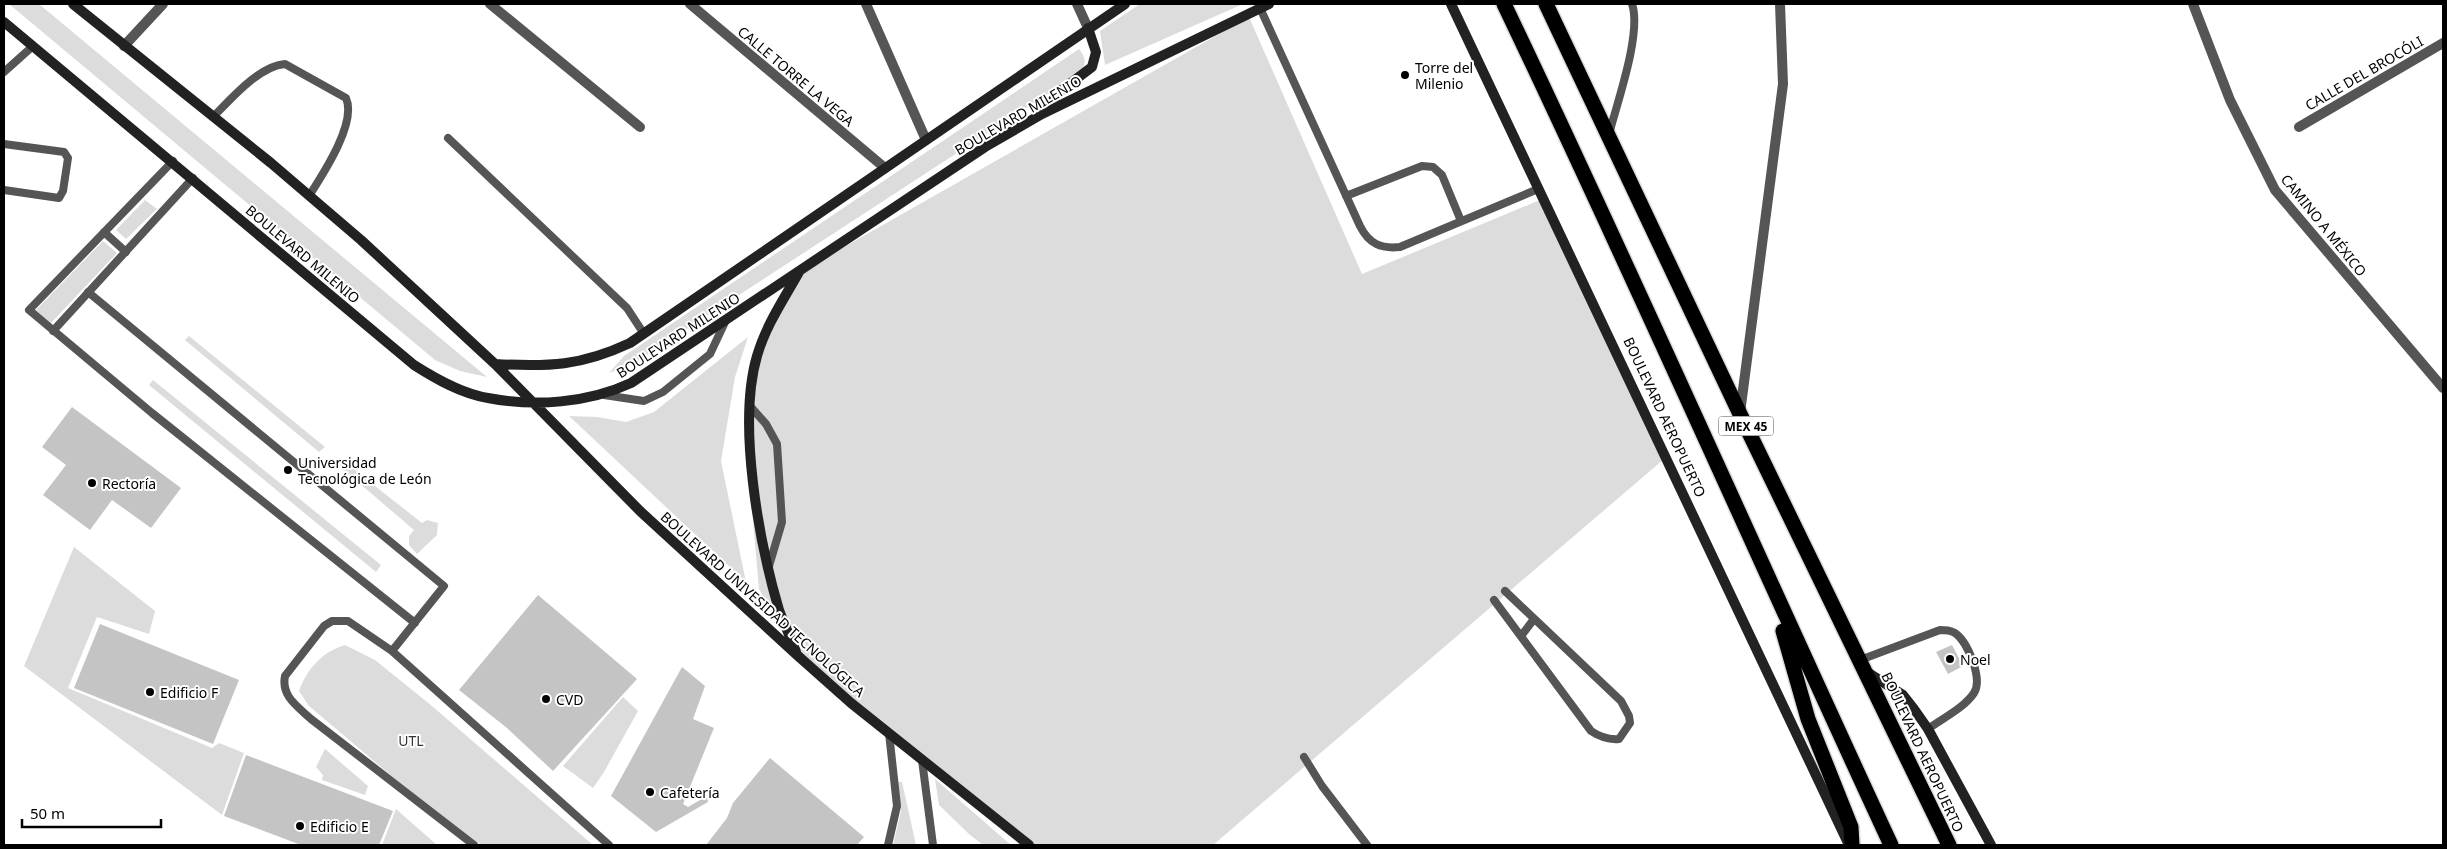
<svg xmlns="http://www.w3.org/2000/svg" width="2447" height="849" viewBox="0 0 2447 849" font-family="'Noto Sans',sans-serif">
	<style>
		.green { fill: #dcdcdc }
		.building { fill: #c4c4c4 }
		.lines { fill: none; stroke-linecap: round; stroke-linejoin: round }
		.highway-casing { stroke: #dbdbdb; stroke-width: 18 }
		.lane { stroke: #555; stroke-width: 8 }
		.street { stroke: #555; stroke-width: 10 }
		.secondary { stroke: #222; stroke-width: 10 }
		.highway { stroke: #000; stroke-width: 15 }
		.poi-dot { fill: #000; stroke: #fff; stroke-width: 2 }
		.labels { text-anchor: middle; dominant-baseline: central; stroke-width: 4; stroke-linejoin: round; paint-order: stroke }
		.shield { fill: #fff; stroke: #4c4c4c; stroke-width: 1 }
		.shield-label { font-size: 12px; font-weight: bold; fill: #000 }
		.poi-label { font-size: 14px; fill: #000; stroke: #fff; text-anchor: start }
		.street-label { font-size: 14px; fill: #000; stroke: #fff }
		.park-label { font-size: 14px; fill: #333; stroke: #fff }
	</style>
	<rect width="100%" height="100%" fill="#fff"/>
	<!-- green -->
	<path class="green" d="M9,4H39L487,377L460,371L435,360Z
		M1140,4H1243L1105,65L1100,31Z
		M1249,17L1362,274L1540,200L1664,459L1213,845H1025L797,655L759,589L745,431L756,352L793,276Z
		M1079,49C1086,58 1087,64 1080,73L633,364L609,373L624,356Z
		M145,200L157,209L126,239L116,230Z
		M103,241L117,253L51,323L35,311Z
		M189,336L325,447L319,452L185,340Z
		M748,337L735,377L721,461L746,582L569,416L597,417L626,422L654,412Z
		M153,380L381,565L376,572L149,385Z
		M342,460L422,523L427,520L438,523L437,535L417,554L409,545V536L414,530L338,465Z
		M74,547L155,611L149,634L97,617L68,688L212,748L219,743L244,753L222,815L24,666Z
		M345,645L375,660L432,706L593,845H481L394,778L309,706L299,691C307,669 322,652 345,645Z
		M623,697L638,711L604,772L593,788L563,766Z
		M325,749L368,786L365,795L322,780L323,775L316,767Z
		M935,779L1011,845H983L969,834L939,805Z
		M897,782H902L916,845H893L901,811Z
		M396,809L437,845H382Z"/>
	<!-- building -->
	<path class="building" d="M72,407L181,488L151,528L112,500L90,530L43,495L66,465L42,447Z
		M538,595L637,679L553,771L507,728L459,690Z
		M100,624L239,680L213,744L74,688Z
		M1952,645L1963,666L1948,674L1936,652Z
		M682,667L705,686L693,719L714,728L683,804L688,807L707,796L708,802L656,832L611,796Z
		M246,755L393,811L379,845H301L224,816Z
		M770,758L864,837L857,845H706L727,818L733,803Z"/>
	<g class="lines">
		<defs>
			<path id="highway" d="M1504,4C1637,282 1761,565 1891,845
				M1546,4L1740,414L1949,845
				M1783,631L1808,719L1851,827L1852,845"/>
		</defs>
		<!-- highway casing -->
		<use href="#highway" class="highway-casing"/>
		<!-- lane -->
		<path class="lane" d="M1260,8L1360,226C1369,244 1381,249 1400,247L1538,189
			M4,72L33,46
			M213,117C231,99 259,66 285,64L346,98C357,123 323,174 309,196
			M1609,134C1617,103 1642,33 1632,4
			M448,138L627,308L644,334
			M4,144L64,152L68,158L63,191L59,198L4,190
			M173,161L29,310L152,413L415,623
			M1346,196L1422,166L1433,167L1442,175L1461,221
			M104,232L126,252
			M88,292L444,586L392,651
			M53,331L193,178
			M604,395L644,401L663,392L710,354L726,320
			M750,406L766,424L777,444L782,522L769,566
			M1494,600L1591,731C1600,737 1608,740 1619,739L1630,723L1629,716L1621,701L1505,591
			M1521,636L1534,619
			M1860,660L1940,630C1946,630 1950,630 1955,633C1968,642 1983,679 1974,693C1964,708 1943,718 1928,729
			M1304,757L1322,786L1367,845
			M922,760L933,845
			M474,845L311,719C297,706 281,696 285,676L324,626L332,621H348L392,651L609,845
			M888,845L897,806L889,733"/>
		<!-- street -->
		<path class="street" d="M490,4L640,127
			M690,4L885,168
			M866,4L926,140
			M1077,4L1088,28
			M2193,4L2230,100L2275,190L2443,388
			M124,46L163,4
			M2299,127L2443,43
			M1740,413L1783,84L1780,4"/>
		<!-- secondary -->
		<path class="secondary" d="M73,4L271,163L361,240L495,364L640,511L797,655L851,703L1029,845
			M1451,4L1849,845
			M4,22L414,365C436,379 462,394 488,398C535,407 588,403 631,383L985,147L1042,114L1269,4
			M1043,113L1059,92L1092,67L1096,52L1088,28
			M495,364C549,367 581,366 630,343L1125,4
			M796,652C791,638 784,624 779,610C759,542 737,424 757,356C766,325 784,299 799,272
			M1867,672L1903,695L1914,709L1928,729L1991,845"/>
		<!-- highway -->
		<use href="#highway" class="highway"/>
	</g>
	<!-- markers -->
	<g class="poi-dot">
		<circle cx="1405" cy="75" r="5"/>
		<circle cx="288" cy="470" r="5"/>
		<circle cx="92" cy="483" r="5"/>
		<circle cx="1950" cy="659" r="5"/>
		<circle cx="150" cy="692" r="5"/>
		<circle cx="546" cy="699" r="5"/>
		<circle cx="650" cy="792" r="5"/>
		<circle cx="300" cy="826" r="5"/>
	</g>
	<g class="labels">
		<!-- shield labels -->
		<rect class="shield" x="1718.5" y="416.5" width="55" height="19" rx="4"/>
		<g class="shield-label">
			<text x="1746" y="426">MEX 45</text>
		</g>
		<!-- poi labels -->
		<g class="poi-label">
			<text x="1415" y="67">Torre del<tspan x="1415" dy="16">Milenio</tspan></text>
			<text x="298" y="462">Universidad<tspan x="298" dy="16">Tecnológica de León</tspan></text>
			<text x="102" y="483">Rectoría</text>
			<text x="1960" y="659">Noel</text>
			<text x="160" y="692">Edificio F</text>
			<text x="556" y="699">CVD</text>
			<text x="660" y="792">Cafetería</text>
			<text x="310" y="826">Edificio E</text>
		</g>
		<!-- street labels -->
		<g class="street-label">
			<text transform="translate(2364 73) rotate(-30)">CALLE DEL BROCÓLI</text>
			<text transform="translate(796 76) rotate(40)">CALLE TORRE LA VEGA</text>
			<text transform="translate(1018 115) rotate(-30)">BOULEVARD MILENIO</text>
			<text transform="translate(2324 225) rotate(51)">CAMINO A MÉXICO</text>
			<text transform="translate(303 254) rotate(40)">BOULEVARD MILENIO</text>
			<text transform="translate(678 335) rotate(-33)">BOULEVARD MILENIO</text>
			<text transform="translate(1665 417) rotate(65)">BOULEVARD AEROPUERTO</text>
			<text transform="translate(763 604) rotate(42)">BOULEVARD UNIVESIDAD TECNOLÓGICA</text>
			<text transform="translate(1923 752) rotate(65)">BOULEVARD AEROPUERTO</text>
		</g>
		<!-- park labels -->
		<g class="park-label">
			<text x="411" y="740">UTL</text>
		</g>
	</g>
	<!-- border -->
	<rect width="2447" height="849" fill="none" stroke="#000000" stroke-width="10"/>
	<!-- scale -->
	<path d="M22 819v8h139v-8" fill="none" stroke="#000000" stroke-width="2.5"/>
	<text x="30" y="819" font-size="15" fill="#000000" stroke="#ffffff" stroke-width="4" paint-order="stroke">50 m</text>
</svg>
